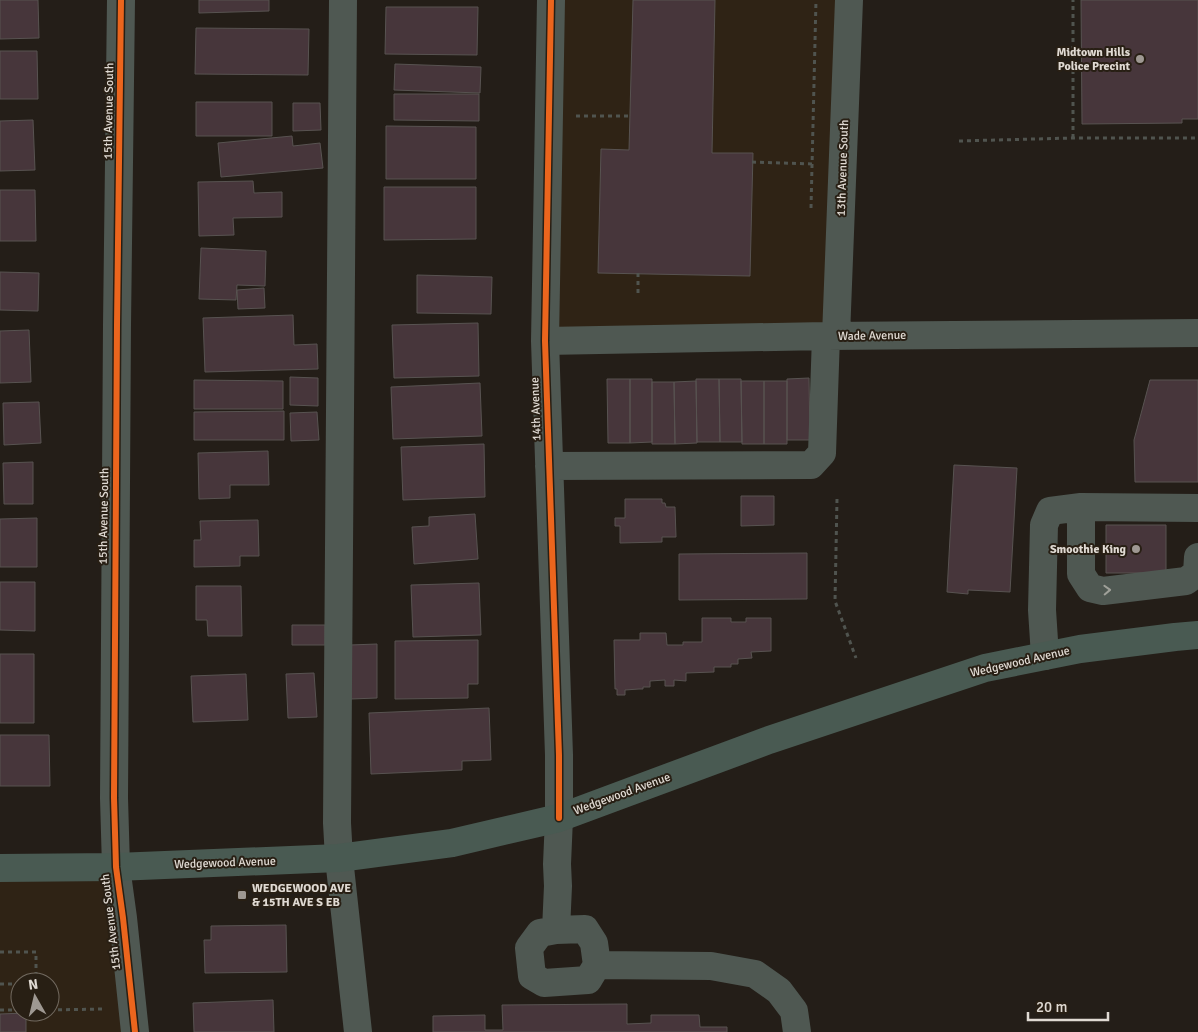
<svg xmlns="http://www.w3.org/2000/svg" width="1198" height="1032" viewBox="0 0 1198 1032" font-family="Signika,sans-serif">
	<style>
		.built { fill: #2f2315; fill-rule: evenodd }
		.building { fill: #47363b; stroke: #585351 }
		.lines { fill: none; stroke-linecap: round; stroke-linejoin: round }
		.path { stroke: #50544f; stroke-width: 3; stroke-dasharray: 4 4; stroke-linecap: butt }
		.minor { stroke: #4f5852; stroke-width: 28 }
		.major { stroke: #495a52; stroke-width: 28 }
		.cycleway-casing { stroke: #281f14; stroke-width: 9 }
		.cycleway { stroke: #eb651d; stroke-width: 6 }
		.oneway { stroke: #9fa099 }
		.poi-dot { fill: #9e9892; stroke: #281f14; stroke-width: 2 }
		.labels { text-anchor: middle; dominant-baseline: central; stroke-width: 4; stroke-linejoin: round; paint-order: stroke }
		.poi-label { font-size: 12px; font-weight: bold; fill: #e0dad3; stroke: #281f14; text-anchor: end }
		.street-label { font-size: 12px; fill: #e0dad3; stroke: #281f14 }
	</style>
	<rect width="100%" height="100%" fill="#241e18"/>
	<!-- built -->
	<path class="built" d="M551,0H849L836,336L545,341Z
		M116,867L136,1032H0V868ZM20,982H50V1012H20Z"/>
	<!-- building -->
	<path class="building" d="M0,0H38L39,38L0,39Z
		M199,0H269V11L199,13Z
		M633,0H715L712,153H753L750,276L598,273L601,149L629,150Z
		M1081,0H1198V119H1182V123L1082,124Z
		M386,7H478L477,55L385,54Z
		M196,28L309,29L308,75L195,74Z
		M0,51H37L38,99H0Z
		M395,64L481,67L480,93L394,90Z
		M394,94H479V121L394,120Z
		M196,102H272V136H196Z
		M293,103H320L321,130L293,131Z
		M33,120L35,170L0,171V121Z
		M386,126L476,127V179H386Z
		M292,136L293,146L320,143L323,168L221,177L218,143Z
		M253,181L254,193L282,192V217L233,218L234,235L199,236L198,182Z
		M384,187H476V239L384,240Z
		M0,190H35L36,241H0Z
		M201,248L266,251L265,286L237,285L236,300L199,299Z
		M0,272L39,273L38,311L0,310Z
		M417,275L492,277L491,314L417,313Z
		M264,288L265,308L238,309L237,290Z
		M293,315L294,345L317,344L318,369L205,372L203,318Z
		M478,323L479,376L394,378L392,325Z
		M29,330L31,382L0,383V331Z
		M290,377L318,378V406L290,405Z
		M809,378L810,440H787V379Z
		M607,379H630V443H608Z
		M630,379H652V442L630,443Z
		M696,379H719L720,442H697Z
		M719,379H741L742,442H720Z
		M194,380L283,381V409H194Z
		M1150,380H1198V482H1135L1134,440Z
		M696,381L697,443L675,444L674,382Z
		M741,381H764V444H742Z
		M764,381H787V444H764Z
		M652,382H674L675,444H652Z
		M480,383L482,436L393,439L391,387Z
		M39,402L41,443L4,445L3,403Z
		M284,411V440H194V412Z
		M317,412L319,440L291,441L290,413Z
		M484,444L485,497L403,500L401,447Z
		M268,451L269,485H230V498L199,499L198,453Z
		M33,462V504H4L3,463Z
		M954,465L1017,468L1010,592L968,590V594L947,592Z
		M741,496H774V525L741,526Z
		M625,499H662V503H665L666,507H675L676,537H662V542L620,543V526H615V518H625Z
		M475,514L478,559L414,564L412,527L429,526V517Z
		M37,518V567H0V519Z
		M258,520L259,556H240V566L194,567V540H201L200,521Z
		M1106,525H1166V573H1106Z
		M807,553V599L679,600V554Z
		M0,582H35V631L0,630Z
		M479,583L481,635L413,637L411,585Z
		M196,586H241L242,636H208L207,620H196Z
		M702,618H731V622H746V618H771V651L751,652L752,658L738,659V664H731V667H714V672L686,673V681L674,680V686H665V680L650,681V687H643V689H639L625,690V695H617V689H615L614,640H640V633H666L667,645H683V642H702Z
		M292,625H325V645H292Z
		M478,640V684H468V698L395,699V641Z
		M377,644V698L351,699L350,645Z
		M0,654H34V723H0Z
		M314,673L317,717L288,718L286,674Z
		M246,674L248,720L193,722L191,676Z
		M489,708L491,760L462,761V770L371,774L369,713Z
		M0,735H49L50,786H0Z
		M286,925L287,972L205,973L204,940H211V926Z
		M273,1000L274,1032H194L193,1003Z
		M627,1004V1024L651,1023V1015H699L700,1027H727V1032H433V1016L485,1015V1030H503L502,1005Z
		M26,1013V1032H0V1014Z"/>
	<g class="lines">
		<!-- path -->
		<path class="path" d="M576,116H630
			M1073,138V0
			M959,141L1073,138H1198
			M752,162L812,164
			M811,208L816,0
			M638,273V297
			M837,499L835,601L856,658
			M0,952H36V982
			M0,984H20
			M0,1010H20
			M50,1010L103,1009"/>
		<!-- minor -->
		<path class="minor" d="M121,0L117,325L114,798L116,867L123,918L135,1032
			M343,0L337,823L339,858L358,1032
			M551,0L545,341L559,755V818L557,864L558,886L556,930
			M836,336L849,0
			M545,341L826,336L1198,333
			M549,466L811,465L822,453L826,336
			M1081,507V574L1090,588L1103,591L1186,581L1197,573L1198,557
			M1045,656L1042,610L1044,525L1050,511L1081,507L1198,508
			M585,929L594,943L597,965L588,980L544,983L532,976L529,948L540,933L556,930Z
			M597,965L711,966L755,974L779,991L794,1011L797,1032"/>
		<!-- major -->
		<path class="major" d="M0,868L116,867L339,858L452,843L559,818L769,740L985,668L1080,649L1175,637L1198,635"/>
		<defs>
			<path id="cycleway" d="M121,0L117,325L114,798L116,867L123,918L135,1032
				M551,0L545,341L559,755V818"/>
		</defs>
		<!-- cycleway casing -->
		<use href="#cycleway" class="cycleway-casing"/>
		<!-- cycleway -->
		<use href="#cycleway" class="cycleway"/>
	</g>
	<!-- one-way arrows -->
	<defs><path id="oneway-chevron" d="M-2-3.5L2.5 0L-2 3.5" fill="none" stroke-width="1.6" stroke-linecap="round" stroke-linejoin="round" transform="scale(1.25)"/></defs>
	<use class="oneway" href="#oneway-chevron" transform="translate(1107 590) rotate(-2)"/>
	<!-- markers -->
	<g class="poi-dot">
		<circle cx="1140" cy="59" r="5"/>
		<circle cx="1136" cy="549" r="5"/>
		<rect x="237" y="890" width="10" height="10" rx="2.5"/>
	</g>
	<g class="labels">
		<!-- poi labels -->
		<g class="poi-label">
			<text x="1130" y="52">Midtown Hills<tspan x="1130" dy="14">Police Precint</tspan></text>
			<text x="1126" y="549">Smoothie King</text>
			<text x="252" y="888" text-anchor="start">WEDGEWOOD AVE<tspan x="252" dy="14">&amp; 15TH AVE S EB</tspan></text>
		</g>
		<!-- street labels -->
		<g class="street-label">
			<text transform="translate(109 111) rotate(-89)">15th Avenue South</text>
			<text transform="translate(843 168) rotate(-88)">13th Avenue South</text>
			<text transform="translate(872 336) rotate(-1)">Wade Avenue</text>
			<text transform="translate(536 409) rotate(-92)">14th Avenue</text>
			<text transform="translate(104 516) rotate(-89)">15th Avenue South</text>
			<text transform="translate(1020 662) rotate(-13)">Wedgewood Avenue</text>
			<text transform="translate(622 794) rotate(-20)">Wedgewood Avenue</text>
			<text transform="translate(225 863) rotate(-2)">Wedgewood Avenue</text>
			<text transform="translate(111 922) rotate(-97)">15th Avenue South</text>
		</g>
	</g>
	<!-- north arrow -->
	<g transform="translate(35 997) rotate(352)"><circle r="24" fill="#281f14" stroke="#726a60"/>
	<path d="M0-4L9 19L0 12L-9 19Z" fill="#9e9892"/>
	<text y="-8" font-size="14" font-weight="bold" text-anchor="middle" fill="#e0dad3">N</text>
	</g>
	<!-- scale -->
	<path d="M1028 1012v8h80v-8" fill="none" stroke="#e0dad3" stroke-width="2.5"/>
	<text x="1036" y="1012" font-size="15" fill="#e0dad3" stroke="#281f14" stroke-width="4" paint-order="stroke">20 m</text>
</svg>
